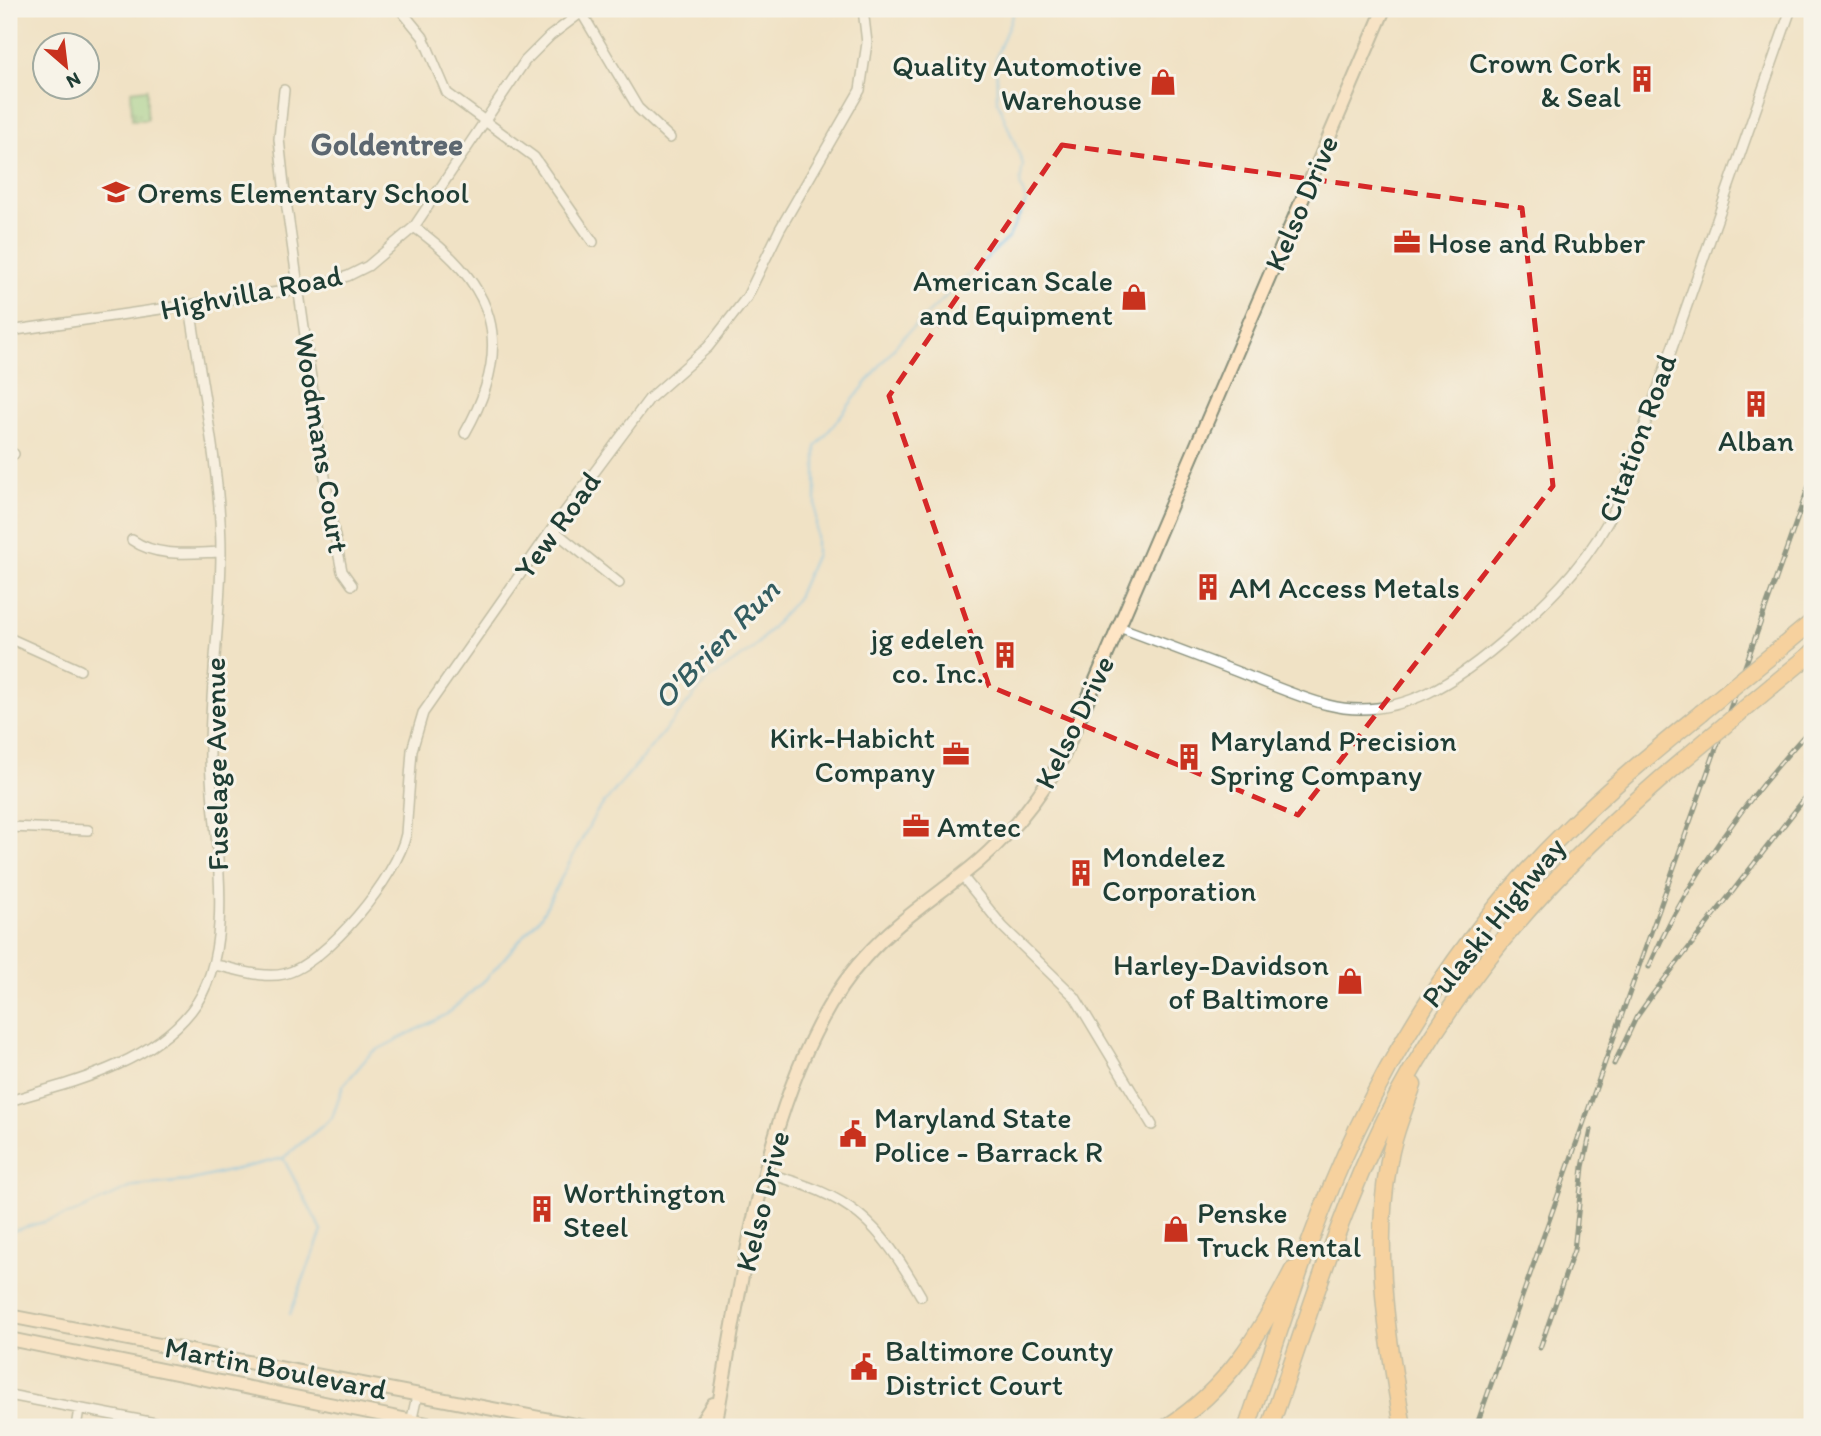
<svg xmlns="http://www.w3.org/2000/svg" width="1821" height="1436" viewBox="0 0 1821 1436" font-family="Itim,sans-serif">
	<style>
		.park { fill: url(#park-tufts); stroke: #568860; stroke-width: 2 }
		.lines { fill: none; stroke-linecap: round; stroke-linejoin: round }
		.stream { stroke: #6ebde9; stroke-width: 2.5 }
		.street-casing { stroke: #88907c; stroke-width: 12 }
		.secondary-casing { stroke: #88907c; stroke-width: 16 }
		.highway-casing { stroke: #88907c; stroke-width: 19 }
		.street { stroke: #fff; stroke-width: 9 }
		.secondary { stroke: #fee5c5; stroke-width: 12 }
		.highway { stroke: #fcbd6f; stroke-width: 16 }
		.rail-casing { stroke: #1f3d34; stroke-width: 5 }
		.rail { stroke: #f7f3e8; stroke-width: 2.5; stroke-dasharray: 8; stroke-linecap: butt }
		.highway-bridge-casing { stroke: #88907c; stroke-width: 19; stroke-linecap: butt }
		.highway-bridge { stroke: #fcbd6f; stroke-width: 16 }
		.marked { fill: none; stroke: #d62828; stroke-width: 5; stroke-dasharray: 14 9; stroke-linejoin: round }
		.labels { text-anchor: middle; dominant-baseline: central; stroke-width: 6; stroke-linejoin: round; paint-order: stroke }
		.poi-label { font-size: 30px; fill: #1f3d34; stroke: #f7f3e8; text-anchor: start }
		.street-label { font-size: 30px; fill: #1f3d34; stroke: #f7f3e8 }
		.neighbourhood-label { font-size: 32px; font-weight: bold; fill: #5c6770; stroke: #f7f3e8 }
		.water-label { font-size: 32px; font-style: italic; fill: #335d61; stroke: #f7f3e8 }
	</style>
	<defs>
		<pattern id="park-tufts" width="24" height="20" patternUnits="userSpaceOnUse" patternTransform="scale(1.75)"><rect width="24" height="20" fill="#8ed38d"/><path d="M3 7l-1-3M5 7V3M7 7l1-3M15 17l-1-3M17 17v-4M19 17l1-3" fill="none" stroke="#73ac74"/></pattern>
	</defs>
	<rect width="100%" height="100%" fill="#f7f3e8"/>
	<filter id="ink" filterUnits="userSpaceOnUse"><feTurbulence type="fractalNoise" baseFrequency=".0143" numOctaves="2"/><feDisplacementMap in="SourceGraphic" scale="14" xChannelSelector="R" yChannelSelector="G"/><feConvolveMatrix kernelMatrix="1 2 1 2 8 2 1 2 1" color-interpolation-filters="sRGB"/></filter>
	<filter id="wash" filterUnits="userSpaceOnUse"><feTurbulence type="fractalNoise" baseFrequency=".00686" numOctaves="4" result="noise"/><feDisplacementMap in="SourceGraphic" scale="28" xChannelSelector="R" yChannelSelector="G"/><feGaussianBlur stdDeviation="1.57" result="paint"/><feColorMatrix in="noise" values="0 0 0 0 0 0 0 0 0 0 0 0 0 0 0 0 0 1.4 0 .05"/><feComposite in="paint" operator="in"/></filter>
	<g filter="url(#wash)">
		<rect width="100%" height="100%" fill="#f0e2c5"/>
		<!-- park -->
		<path class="park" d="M147,89V120H132L131,91Z"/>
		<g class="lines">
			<!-- stream -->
			<path class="stream" d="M9,1232L74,1213L134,1186L188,1181L283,1158
				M290,1314L322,1231L283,1158L332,1118L343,1086L371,1053L447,1014L486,979L541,916L596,813L707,680L753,649L796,600L816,554V447L901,339L1009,237L1026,201L1020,184L1023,164L997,100L996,57L1015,9"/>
		</g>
	</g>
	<g filter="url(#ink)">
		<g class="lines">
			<defs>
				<path id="street" d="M400,9L423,37L447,93L534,157L593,242
					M580,10L638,108L670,138
					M284,90L279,139L285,194L330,512L342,571L352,585
					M414,227C495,284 516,344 465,433
					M9,331L299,289L348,276L368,266L414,227L525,61L550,36L582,12
					M9,454H14
					M552,529L619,583
					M132,540C158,558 190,553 221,552
					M1119,627C1162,643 1205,659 1248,676C1274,686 1301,698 1328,705C1400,723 1462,678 1512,633C1556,594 1593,556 1618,502L1791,9
					M9,638L80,670
					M9,827L88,830
					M962,876L1003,927L1075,997L1152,1125
					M215,965C237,969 262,979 284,974C326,964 398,875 406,834L412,750L423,713L552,529L649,399L708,347L747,297L780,229L860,90L867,43L863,9
					M9,1101C72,1082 148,1065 191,1011C240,950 212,833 210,759C209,690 221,621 221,552C221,474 201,384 190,306
					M765,1173C852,1196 877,1220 921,1296
					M9,1395L176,1427
					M76,1427L79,1409
					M410,1427L417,1396"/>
				<path id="secondary" d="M9,1316L586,1427
					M9,1339L442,1427
					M698,1427L713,1404
					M715,1427C741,1288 767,1064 865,957C894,924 928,902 962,875C1004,843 1035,804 1062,759L1384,9"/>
				<path id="highway" d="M1789,641L1812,622
					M1773,685L1812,653
					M1167,1427C1228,1389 1261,1332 1293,1270
					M1247,1427C1281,1328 1311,1225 1357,1129C1410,1018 1480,914 1569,828C1610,787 1656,750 1701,713
					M1270,1427C1306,1325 1337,1218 1385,1120C1454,979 1564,860 1683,760
					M1403,1427C1388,1343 1373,1252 1388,1167C1392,1139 1403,1112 1413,1085"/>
			</defs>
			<!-- street casing -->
			<use href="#street" class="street-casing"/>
			<!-- secondary casing -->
			<use href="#secondary" class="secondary-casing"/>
			<!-- highway casing -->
			<use href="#highway" class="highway-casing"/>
			<!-- street -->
			<use href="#street" class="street"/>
			<!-- secondary -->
			<use href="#secondary" class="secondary"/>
			<!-- highway -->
			<use href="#highway" class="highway"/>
			<defs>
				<path id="rail" d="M1649,967C1686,880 1748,797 1812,727
					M1614,1064L1636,1018L1653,994L1812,789
					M1540,1348L1574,1250L1583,1167L1591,1130
					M1476,1427L1812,477"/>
			</defs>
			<!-- rail casing -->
			<use href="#rail" class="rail-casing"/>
			<!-- rail -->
			<use href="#rail" class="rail"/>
			<defs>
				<path id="highway-bridge" d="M1701,713L1789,641
					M1683,760L1773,685"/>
			</defs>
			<!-- highway-bridge casing -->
			<use href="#highway-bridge" class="highway-bridge-casing"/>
			<!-- highway-bridge -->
			<use href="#highway-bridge" class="highway-bridge"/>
		</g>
	</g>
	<!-- marked area -->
	<path d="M0 0H1821V1436H0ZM1062,145L1522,208L1553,486L1298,815L989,686L889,396Z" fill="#f0e2c5" fill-opacity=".55" fill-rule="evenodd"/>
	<path class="marked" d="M1062,145L1522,208L1553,486L1298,815L989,686L889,396Z"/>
	<!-- icons -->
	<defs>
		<symbol id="building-bare" viewBox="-9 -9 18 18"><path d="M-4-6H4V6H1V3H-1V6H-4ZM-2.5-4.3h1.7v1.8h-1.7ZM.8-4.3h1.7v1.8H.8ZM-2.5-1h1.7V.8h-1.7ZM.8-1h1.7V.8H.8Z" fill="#c8321e" stroke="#f7f3e8" stroke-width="2.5" paint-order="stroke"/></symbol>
		<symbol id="shop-bare" viewBox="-9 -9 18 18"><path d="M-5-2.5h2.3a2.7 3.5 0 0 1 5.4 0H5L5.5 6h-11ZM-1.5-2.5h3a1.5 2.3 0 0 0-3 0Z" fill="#c8321e" stroke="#f7f3e8" stroke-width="2.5" paint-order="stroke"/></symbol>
		<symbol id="school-bare" viewBox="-9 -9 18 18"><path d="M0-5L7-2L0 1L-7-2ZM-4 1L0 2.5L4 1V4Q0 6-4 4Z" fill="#c8321e" stroke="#f7f3e8" stroke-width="2.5" paint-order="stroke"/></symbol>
		<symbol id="office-bare" viewBox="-9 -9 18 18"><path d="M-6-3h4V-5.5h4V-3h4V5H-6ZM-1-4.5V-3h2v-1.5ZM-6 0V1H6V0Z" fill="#c8321e" stroke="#f7f3e8" stroke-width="2.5" paint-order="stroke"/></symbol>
		<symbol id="civic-bare" viewBox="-9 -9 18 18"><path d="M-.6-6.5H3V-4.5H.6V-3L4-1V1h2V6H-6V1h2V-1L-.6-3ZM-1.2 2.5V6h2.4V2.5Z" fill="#c8321e" stroke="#f7f3e8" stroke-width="2.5" paint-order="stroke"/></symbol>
	</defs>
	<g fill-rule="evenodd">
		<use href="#building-bare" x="1623" y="60" width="38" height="38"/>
		<use href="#shop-bare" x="1144" y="63" width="38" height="38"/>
		<use href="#school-bare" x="97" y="173" width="38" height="38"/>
		<use href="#office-bare" x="1388" y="223" width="38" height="38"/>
		<use href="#shop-bare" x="1115" y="278" width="38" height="38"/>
		<use href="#building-bare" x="1737" y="385" width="38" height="38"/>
		<use href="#building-bare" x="1189" y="568" width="38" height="38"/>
		<use href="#building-bare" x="986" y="636" width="38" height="38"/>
		<use href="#office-bare" x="937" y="735" width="38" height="38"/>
		<use href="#building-bare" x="1170" y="738" width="38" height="38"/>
		<use href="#office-bare" x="897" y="807" width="38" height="38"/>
		<use href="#building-bare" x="1062" y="854" width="38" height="38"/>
		<use href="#shop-bare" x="1331" y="962" width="38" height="38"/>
		<use href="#civic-bare" x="834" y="1115" width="38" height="38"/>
		<use href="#building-bare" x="523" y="1190" width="38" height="38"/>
		<use href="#shop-bare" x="1157" y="1210" width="38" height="38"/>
		<use href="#civic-bare" x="845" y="1348" width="38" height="38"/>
	</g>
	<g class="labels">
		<!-- poi labels -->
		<g class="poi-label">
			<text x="1621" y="62" text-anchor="end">Crown Cork<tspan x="1621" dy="34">&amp; Seal</tspan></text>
			<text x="1142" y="65" text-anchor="end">Quality Automotive<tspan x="1142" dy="34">Warehouse</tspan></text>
			<text x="137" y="192">Orems Elementary School</text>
			<text x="1428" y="242">Hose and Rubber</text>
			<text x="1113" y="280" text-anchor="end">American Scale<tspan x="1113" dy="34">and Equipment</tspan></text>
			<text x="1756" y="440" text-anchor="middle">Alban</text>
			<text x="1229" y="587">AM Access Metals</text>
			<text x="984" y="638" text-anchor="end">jg edelen<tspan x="984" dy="34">co. Inc.</tspan></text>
			<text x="935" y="737" text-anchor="end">Kirk-Habicht<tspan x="935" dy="34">Company</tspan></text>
			<text x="1210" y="740">Maryland Precision<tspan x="1210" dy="34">Spring Company</tspan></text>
			<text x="937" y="826">Amtec</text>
			<text x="1102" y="856">Mondelez<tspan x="1102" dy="34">Corporation</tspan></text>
			<text x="1329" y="964" text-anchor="end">Harley-Davidson<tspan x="1329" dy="34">of Baltimore</tspan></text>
			<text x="874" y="1117">Maryland State<tspan x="874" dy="34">Police - Barrack R</tspan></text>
			<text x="563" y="1192">Worthington<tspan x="563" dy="34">Steel</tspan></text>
			<text x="1197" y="1212">Penske<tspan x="1197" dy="34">Truck Rental</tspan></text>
			<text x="885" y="1350">Baltimore County<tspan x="885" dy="34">District Court</tspan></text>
		</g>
		<!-- street labels -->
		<g class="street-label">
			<text transform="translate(1301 203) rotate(-67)">Kelso Drive</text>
			<text transform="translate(251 292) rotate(-11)">Highvilla Road</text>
			<text transform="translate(1637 438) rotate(-70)">Citation Road</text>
			<text transform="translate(322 443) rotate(81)">Woodmans Court</text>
			<text transform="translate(557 525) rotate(-54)">Yew Road</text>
			<text transform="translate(1074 722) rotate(-64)">Kelso Drive</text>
			<text transform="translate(216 764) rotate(-91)">Fuselage Avenue</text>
			<text transform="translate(1493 922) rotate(-51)">Pulaski Highway</text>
			<text transform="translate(762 1201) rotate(-76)">Kelso Drive</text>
			<text transform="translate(276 1368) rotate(11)">Martin Boulevard</text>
		</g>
		<!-- neighbourhood labels -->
		<g class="neighbourhood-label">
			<text x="387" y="144">Goldentree</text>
		</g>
		<!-- water labels -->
		<g class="water-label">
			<text transform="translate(716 644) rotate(-46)">O'Brien Run</text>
		</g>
	</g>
	<!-- margin -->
	<rect width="1821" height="1436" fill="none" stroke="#f7f3e8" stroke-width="35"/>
	<!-- north arrow -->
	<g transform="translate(66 66) rotate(152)"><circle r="33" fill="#f7f3e8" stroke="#a1aaa0" stroke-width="2"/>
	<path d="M0-5L12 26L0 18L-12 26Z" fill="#c8321e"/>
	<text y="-10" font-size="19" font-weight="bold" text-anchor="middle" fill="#1f3d34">N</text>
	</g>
</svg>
